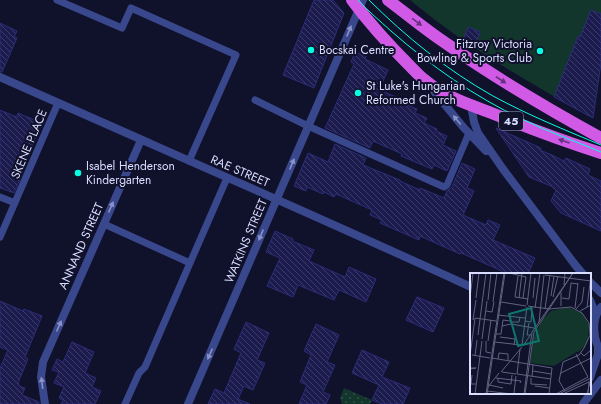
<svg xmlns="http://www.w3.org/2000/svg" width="601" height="404" viewBox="0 0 601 404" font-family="Jost,sans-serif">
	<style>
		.park { fill: url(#park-dots) }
		.pitch { fill: #12352c }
		.building { fill: url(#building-back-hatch); stroke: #2c2d7a }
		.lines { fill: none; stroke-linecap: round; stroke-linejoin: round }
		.service { stroke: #39488c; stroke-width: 7 }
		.minor { stroke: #39488c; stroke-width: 8 }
		.trunk { stroke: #d05ae5; stroke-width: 12 }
		.tram { stroke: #05ffe1; stroke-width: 1 }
		.oneway { fill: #66327f }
		.oneway2 { fill: #8992c6 }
		.poi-dot { fill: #05ffe1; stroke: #10112b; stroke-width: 1.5 }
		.labels { text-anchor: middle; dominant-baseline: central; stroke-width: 4; stroke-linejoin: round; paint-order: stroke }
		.shield { fill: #10112b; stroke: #9da0bf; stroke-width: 1 }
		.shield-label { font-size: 11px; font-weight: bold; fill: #d9ddff }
		.poi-label { font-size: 12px; fill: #d9ddff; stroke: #10112b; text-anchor: start }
		.street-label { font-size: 12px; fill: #d9ddff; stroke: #10112b }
		.inset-road { fill: none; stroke: #606380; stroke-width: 1 }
		.view { fill: #0f766e; fill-opacity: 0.15; stroke: #0f766e; stroke-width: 2 }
		.inset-edge { fill: none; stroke: #d9ddff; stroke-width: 2 }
	</style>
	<defs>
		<pattern id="park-dots" width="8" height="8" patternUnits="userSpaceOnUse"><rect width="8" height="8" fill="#12352c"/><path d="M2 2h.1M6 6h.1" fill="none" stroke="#34524c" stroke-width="1.8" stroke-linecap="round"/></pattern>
		<pattern id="building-back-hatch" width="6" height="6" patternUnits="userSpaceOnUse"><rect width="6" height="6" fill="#1b1b4d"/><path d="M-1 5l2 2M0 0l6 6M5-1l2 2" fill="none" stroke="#3c3c68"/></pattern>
	</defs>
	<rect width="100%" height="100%" fill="#10112b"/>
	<!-- park -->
	<path class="park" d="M344,388L372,400L370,404H342L340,398Z"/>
	<!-- pitch -->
	<path class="pitch" d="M410,0H601V63L593,118C529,83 465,46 410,0Z"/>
	<!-- building -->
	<path class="building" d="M314,0H333L344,13L314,88L283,75Z
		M591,10L601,14V63L593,118L554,97L578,36L580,37Z
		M0,23L17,31L14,37L17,38L2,72H0Z
		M468,27L480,32L476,43L464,38Z
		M355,52L366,56L365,59L388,70L379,90L406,101L405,104L417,109L415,113L427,118L424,123L437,129L436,131L447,136L443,145L456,151L447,171L434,165L432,169L401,156L402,154L373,141L370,148L325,128L332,113L354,64L351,62Z
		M0,110L17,117L18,113L42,123L18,178L20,179L14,193L0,188Z
		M496,128L541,148L540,150L552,155L564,161L566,158L590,169L588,175L601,181V231L561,213L551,201L556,190L553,188V187L529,177Z
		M335,144L366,158L363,165L400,180V181L420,190V188L444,198L447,191L452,187L462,163L475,169L467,188L474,191L463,215L486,225L488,220L500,225L493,240L535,258L528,274H500L502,271L461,253L460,254L420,236L419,240L380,223L382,220L370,215L372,210L336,194L334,197L324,192L323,194L307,187L306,191L294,186L308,153L328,162Z
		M275,231L293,239L292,241L314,250L309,261L345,277L349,267L376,279L366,302L339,290L334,300L298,285L293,297L267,286L280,258L266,252Z
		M417,297L444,308L433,332L406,320Z
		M0,301L23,311L24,309L42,316L25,357L28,359L18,383L19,384V386L25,388L22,395L39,402V404H0V368L8,350L0,347Z
		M246,322L269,333L257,360L265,363L253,390L244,386L238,399L250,404H208L215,389L224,393L241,353L234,349Z
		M316,324L339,335L327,362L335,365L323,392L330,395L326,404H299L307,385L300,382L311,355L304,351Z
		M72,342L94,352L85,373L96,378L92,387L101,391L95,404H61L63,400L59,398L64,387L54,383L59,372L52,370L57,359L63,362Z
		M362,350L389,362L382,377L410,388L403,404H382L372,400L379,385L352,373Z"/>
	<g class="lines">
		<!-- service -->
		<path class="service" d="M57,0L122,28L131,8L236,55L189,161
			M255,100L308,126L444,187L447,185L469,133
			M0,197L15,203
			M104,224L190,263L145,367L139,373L125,404
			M0,237L58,103
			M190,263L227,178"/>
		<!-- minor -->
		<path class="minor" d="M0,77C157,147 315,215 471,287
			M432,89L464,128L486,151
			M471,105L474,122L478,133L503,169L576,266L583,274
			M590,282L601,293
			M590,300L596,315
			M601,307C591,319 593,340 601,352
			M590,378L598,354V347
			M45,404L41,377L43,362L141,140
			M188,404L363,0
			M583,404L601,380"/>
		<!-- trunk -->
		<path class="trunk" d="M352,0C369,23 388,44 408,64C414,70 420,77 426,81C444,96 467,104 489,112C526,127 563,141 601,153
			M388,0C408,15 427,31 447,44C496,78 548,109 601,138"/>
		<!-- tram -->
		<path class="tram" d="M358,0C368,11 380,21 391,31C431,66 475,97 522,119C548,132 575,141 601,152
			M369,0C406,37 447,70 493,96C528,115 565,130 601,145"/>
	</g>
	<!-- one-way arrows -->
	<defs><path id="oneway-solid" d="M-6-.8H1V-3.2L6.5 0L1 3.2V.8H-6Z"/></defs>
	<g class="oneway">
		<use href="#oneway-solid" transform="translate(417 22) rotate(37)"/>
		<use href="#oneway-solid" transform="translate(501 80) rotate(33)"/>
		<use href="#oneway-solid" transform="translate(564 141) rotate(-161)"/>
	</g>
	<g class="oneway2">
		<use href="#oneway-solid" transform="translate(349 31) rotate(-67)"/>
		<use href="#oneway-solid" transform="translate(457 120) rotate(-130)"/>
		<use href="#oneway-solid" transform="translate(292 164) rotate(-67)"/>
		<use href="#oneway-solid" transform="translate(111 207) rotate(-66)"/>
		<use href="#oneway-solid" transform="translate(261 235) rotate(113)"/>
		<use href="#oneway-solid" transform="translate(59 326) rotate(-66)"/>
		<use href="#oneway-solid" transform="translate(210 354) rotate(114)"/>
		<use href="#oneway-solid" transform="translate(42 383) rotate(-97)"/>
	</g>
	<!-- markers -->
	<g class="poi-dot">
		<circle cx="311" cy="50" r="4"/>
		<circle cx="540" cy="51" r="4"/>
		<circle cx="358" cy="93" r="4"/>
		<circle cx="78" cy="173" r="4"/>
	</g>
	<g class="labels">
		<!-- shield labels -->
		<rect class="shield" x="499" y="112" width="24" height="18" rx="3"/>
		<g class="shield-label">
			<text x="511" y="121">45</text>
		</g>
		<!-- poi labels -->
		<g class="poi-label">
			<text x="532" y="44" text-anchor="end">Fitzroy Victoria<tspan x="532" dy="14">Bowling &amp; Sports Club</tspan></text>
			<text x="319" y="50">Bocskai Centre</text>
			<text x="366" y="86">St Luke's Hungarian<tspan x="366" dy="14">Reformed Church</tspan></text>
			<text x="86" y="166">Isabel Henderson<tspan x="86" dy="14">Kindergarten</tspan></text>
		</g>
		<!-- street labels -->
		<g class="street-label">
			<text transform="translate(29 144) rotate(-67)">SKENE PLACE</text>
			<text transform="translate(240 171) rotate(23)">RAE STREET</text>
			<text transform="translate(246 241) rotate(-67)">WATKINS STREET</text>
			<text transform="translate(81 246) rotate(-66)">ANNAND STREET</text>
		</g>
	</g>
	<!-- overview -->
	<g transform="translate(470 273)">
		<rect width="121" height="121" fill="#10112b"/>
		<path d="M98,34L112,40L119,52L118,66L113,75L84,93L60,90L63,69L71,48L81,38Z" fill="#12352c"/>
		<path d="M67,56L75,59L72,67L63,69ZM99 72a7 7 0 1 1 14 0a7 7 0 1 1-14 0ZM70,73L81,78L80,93L79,89H69L63,85L64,76Z" fill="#12352c"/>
		<path class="inset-road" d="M39,0L56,4L53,25M75,2L121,8M48,3L45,24L58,26M94,12L95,0M81,23L84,3M83,24L88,3M0,25L3,0M6,25L9,0M49,25L52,0M63,25L65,5M92,25L99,26L101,10L108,11M18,27L21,0M23,29L27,0M31,29L56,33M57,32L61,0M58,33L79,36L101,34L112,40L119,50L120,62L114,75L109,82L93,89L89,108L95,118M91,33V19M117,34L121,2M65,35L70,0M105,35L108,10M75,36L80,2M106,36L112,29L114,14M16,38L22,39L24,29M110,38L121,32M28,42L55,45M10,46L16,0M3,47L6,27M55,48L61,49L62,34M40,49H49L50,44M69,49L74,2M59,50L57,62H60M32,53L41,51L64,55M26,61H31L33,47L40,48M8,62L10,46M30,64L45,66L44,72M12,66L17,28M16,68V79L21,80M18,68L21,47M25,69L51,72M52,72L57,34M53,73L61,61M111,80L114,83L121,77M2,82L20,85M0,83L5,45L26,48M5,83L7,67M22,85L82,95L79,121M28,86L29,80L38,81V87M0,95H6L0,96M63,98L81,101M31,99L52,74M32,99L46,101M91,100L121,85M47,101L81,106M47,101L50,76M2,102L1,111H6M62,104L63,92M26,105L51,108L50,110M28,105V109L41,111L42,102M61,105V111L77,112M19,112L33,115M65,113L79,115M18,114L29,100M17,118L42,121M44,120L46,103M95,120L119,109M5,121L12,68M16,121L34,0M17,121L35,0M54,121L62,59L103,0M55,121L64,59L103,0M86,121L118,104L106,81M89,121L121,105M117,121L121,105M118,121L119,108"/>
		<path class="view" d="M61,35L69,68L48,73L39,41Z"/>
		<rect width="121" height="121" class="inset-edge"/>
	</g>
</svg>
